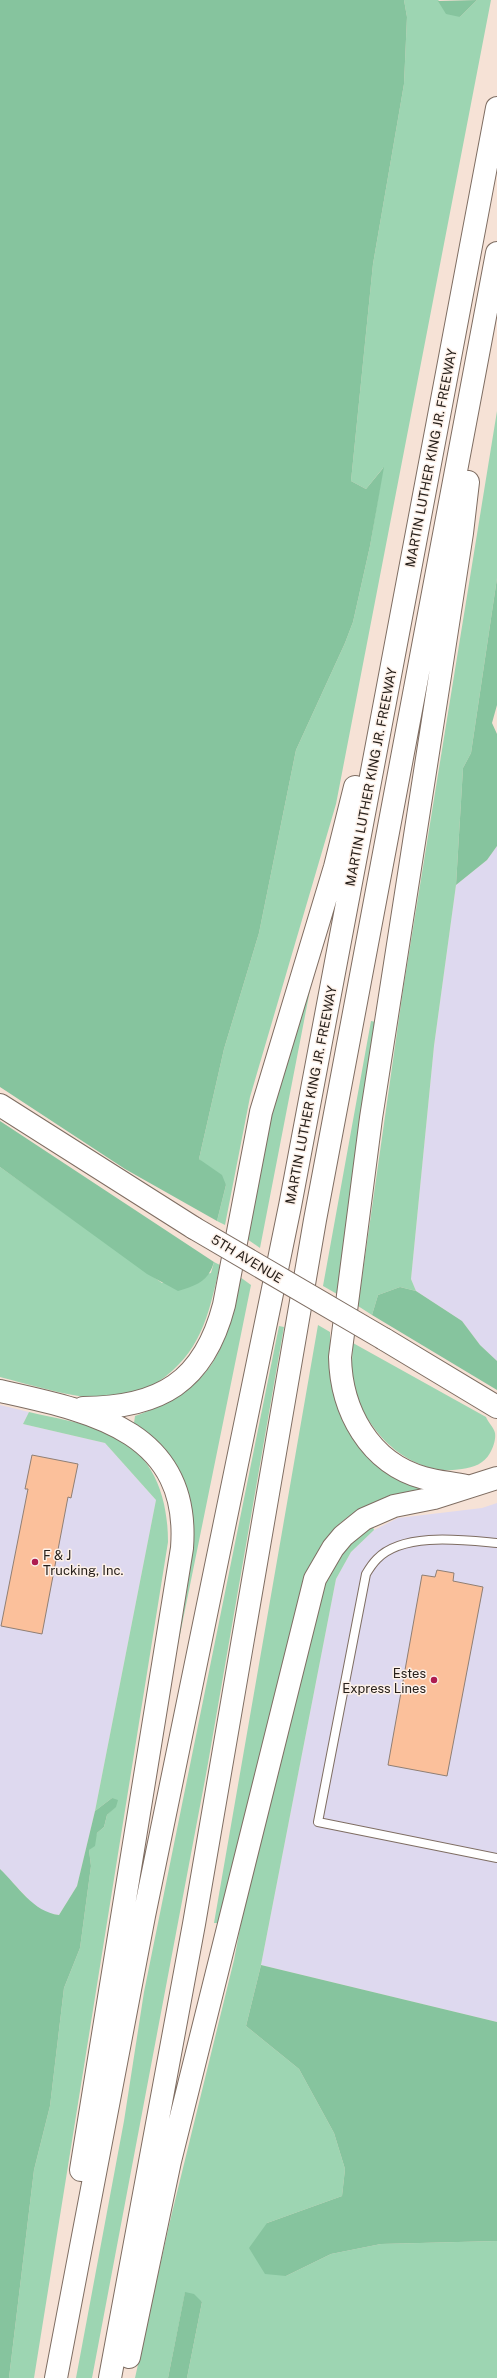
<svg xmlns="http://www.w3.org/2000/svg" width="497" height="2378" viewBox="0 0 497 2378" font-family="'Public Sans',sans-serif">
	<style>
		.commercial { fill: #ded9ef }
		.green { fill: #9dd5b2 }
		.forest { fill: #86c49e }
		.building { fill: #fbc09b; stroke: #907f74 }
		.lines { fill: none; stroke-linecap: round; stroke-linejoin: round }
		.lane-casing { stroke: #7e6d62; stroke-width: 10 }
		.secondary-casing { stroke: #7e6d62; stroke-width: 24 }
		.highway-casing { stroke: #7e6d62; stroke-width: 24 }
		.lane { stroke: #fff; stroke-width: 8 }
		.secondary { stroke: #fff; stroke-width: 22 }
		.highway { stroke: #fff; stroke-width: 22 }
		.secondary-bridge-casing { stroke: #7e6d62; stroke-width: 24; stroke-linecap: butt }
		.secondary-bridge { stroke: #fff; stroke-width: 22 }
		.poi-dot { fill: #ae1c50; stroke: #fdf1e9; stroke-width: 1.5 }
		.labels { text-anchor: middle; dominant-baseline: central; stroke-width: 3; stroke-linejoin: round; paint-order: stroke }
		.street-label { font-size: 13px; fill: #27201b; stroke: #fdf1e9 }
		.poi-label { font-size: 13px; fill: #27201b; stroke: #fdf1e9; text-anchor: start }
	</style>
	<rect width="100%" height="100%" fill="#f6e2d6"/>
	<!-- commercial -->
	<path class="commercial" d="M497,846V1361L480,1345L462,1321L416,1291L411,1279L434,1046L456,885L487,860Z
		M0,1405L29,1412L23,1424L105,1443L156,1500L95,1811L77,1886L59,1915L47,1913L32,1903L0,1869Z
		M497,1503V2022L261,1965L336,1579L351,1552L374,1530L398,1518L482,1508Z"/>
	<!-- green -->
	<path class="green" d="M404,0H438L460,17L477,0H491L336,804L250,1097L225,1225L217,1221L226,1185L199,1159L224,1049L259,933L296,750L345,643L353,622L370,546L383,468L366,489L351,481L373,264L404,84L407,17Z
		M497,411V578L471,753L463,768L456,885L434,1046L411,1279L416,1291L400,1287L378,1295L372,1315L358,1306L403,990Z
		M307,989L310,990L260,1248L247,1239L271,1118Z
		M371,1021L376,1022L337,1294L323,1286Z
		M0,1167L162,1283L211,1273L214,1262L220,1265C209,1313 202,1352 158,1382C146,1390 131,1397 116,1398C85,1402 32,1385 0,1377Z
		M240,1277L251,1285L176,1654C189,1570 220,1480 134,1423L135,1416C212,1389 226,1353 240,1277Z
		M318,1325L330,1332C330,1371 330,1411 357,1443C360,1447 364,1453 369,1456C385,1468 405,1477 422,1487V1491C401,1498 373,1503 354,1513C331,1526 316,1553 306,1576L219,1923H214Z
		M279,1326L284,1327L274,1384L207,1769L92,2378H76L124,2121L144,1992Z
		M353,1343L486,1417C488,1422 494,1428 495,1433C496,1440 493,1448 490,1453C484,1464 474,1467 462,1469C412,1478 364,1432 354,1385C351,1372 352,1357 353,1343Z
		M29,1412C54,1418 81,1422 106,1432C153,1451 168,1496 168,1542L34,2378H9L34,2170L50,2106L64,1988L80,1948L91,1866L89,1850L97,1833L104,1827L107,1815L115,1807L112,1798L95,1811L156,1500L105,1443L23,1424Z
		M372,1524L374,1530L351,1552L336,1579L261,1965L246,2026L299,2069L334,2133L345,2169L342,2196L267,2223L286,2276L331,2254L381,2244L497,2241V2378H187L202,2302L185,2293L168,2378H135L170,2221L234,1960L252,1865L320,1593L339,1552Z"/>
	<!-- forest -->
	<path class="forest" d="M0,0H404L407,17L404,84L373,264L351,481L366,489L384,467L370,546L353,622L345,643L296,750L259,933L224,1049L199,1159L222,1175L226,1185L217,1221L125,1169L0,1087Z
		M477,0L460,17L446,14L438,1Z
		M497,578V705L492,723L497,734V846L487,860L456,885L463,768L471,753Z
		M0,1121L214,1262C208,1282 197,1285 178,1291L147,1274L0,1167Z
		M400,1287L416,1291L462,1321L480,1345L497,1361V1390L372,1315L378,1295Z
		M112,1798L118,1800L116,1807L107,1815L104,1827L97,1833L95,1846L89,1850L91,1866L80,1948L64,1988L50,2106L34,2170L9,2378H0V1869C18,1886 33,1912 59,1915L77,1886L95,1811Z
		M261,1965L497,2022V2241L381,2244L331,2254L286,2276L265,2274L249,2248L267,2223L342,2196L345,2169L334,2133L299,2069L246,2026Z
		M185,2292L194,2294L202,2302L187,2378H168Z"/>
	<!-- building -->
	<path class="building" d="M32,1455L78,1464L71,1498L68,1497L42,1634L1,1626L28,1489H25Z
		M437,1570L454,1573L453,1581L483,1587L447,1776L388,1765L422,1575L435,1577Z"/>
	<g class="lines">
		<defs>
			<path id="lane" d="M497,1543C463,1540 403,1532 377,1559C373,1563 369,1569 366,1574L318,1822L497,1858"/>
			<path id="secondary" d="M0,1105L194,1228
				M384,1339L497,1407"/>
			<path id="highway" d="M0,1391C90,1411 191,1430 182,1548L81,2170
				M83,1408C160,1408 204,1382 224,1305L261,1112L335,867L355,787
				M466,1486C453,1483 438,1482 424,1478C369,1463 341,1410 340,1357L371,1118L441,669L462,533L468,482
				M129,2357L170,2161L315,1579L333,1548L343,1536L364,1519L394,1506L434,1498L497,1478
				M56,2378L144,1916L290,1206L497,108
				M110,2378L194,1924L315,1220L497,253"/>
		</defs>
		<!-- lane casing -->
		<use href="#lane" class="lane-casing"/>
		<!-- secondary casing -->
		<use href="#secondary" class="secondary-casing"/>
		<!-- highway casing -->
		<use href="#highway" class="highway-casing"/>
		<!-- lane -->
		<use href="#lane" class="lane"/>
		<!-- secondary -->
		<use href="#secondary" class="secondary"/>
		<!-- highway -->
		<use href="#highway" class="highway"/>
		<defs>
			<path id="secondary-bridge" d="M194,1228L384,1339"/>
		</defs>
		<!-- secondary-bridge casing -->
		<use href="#secondary-bridge" class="secondary-bridge-casing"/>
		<!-- secondary-bridge -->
		<use href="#secondary-bridge" class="secondary-bridge"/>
	</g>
	<!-- markers -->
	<g class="poi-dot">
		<circle cx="35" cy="1562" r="4"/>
		<circle cx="434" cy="1680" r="4"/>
	</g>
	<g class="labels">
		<!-- street labels -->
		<g class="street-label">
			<text transform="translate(431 458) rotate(-79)">MARTIN LUTHER KING JR. FREEWAY</text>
			<text transform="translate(371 777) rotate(-79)">MARTIN LUTHER KING JR. FREEWAY</text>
			<text transform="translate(311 1095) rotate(-79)">MARTIN LUTHER KING JR. FREEWAY</text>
			<text transform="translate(247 1259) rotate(31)">5TH AVENUE</text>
		</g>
		<!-- poi labels -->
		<g class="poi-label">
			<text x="43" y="1555">F &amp; J<tspan x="43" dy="15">Trucking, Inc.</tspan></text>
			<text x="426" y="1673" text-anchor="end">Estes<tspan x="426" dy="15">Express Lines</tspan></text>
		</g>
	</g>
</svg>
